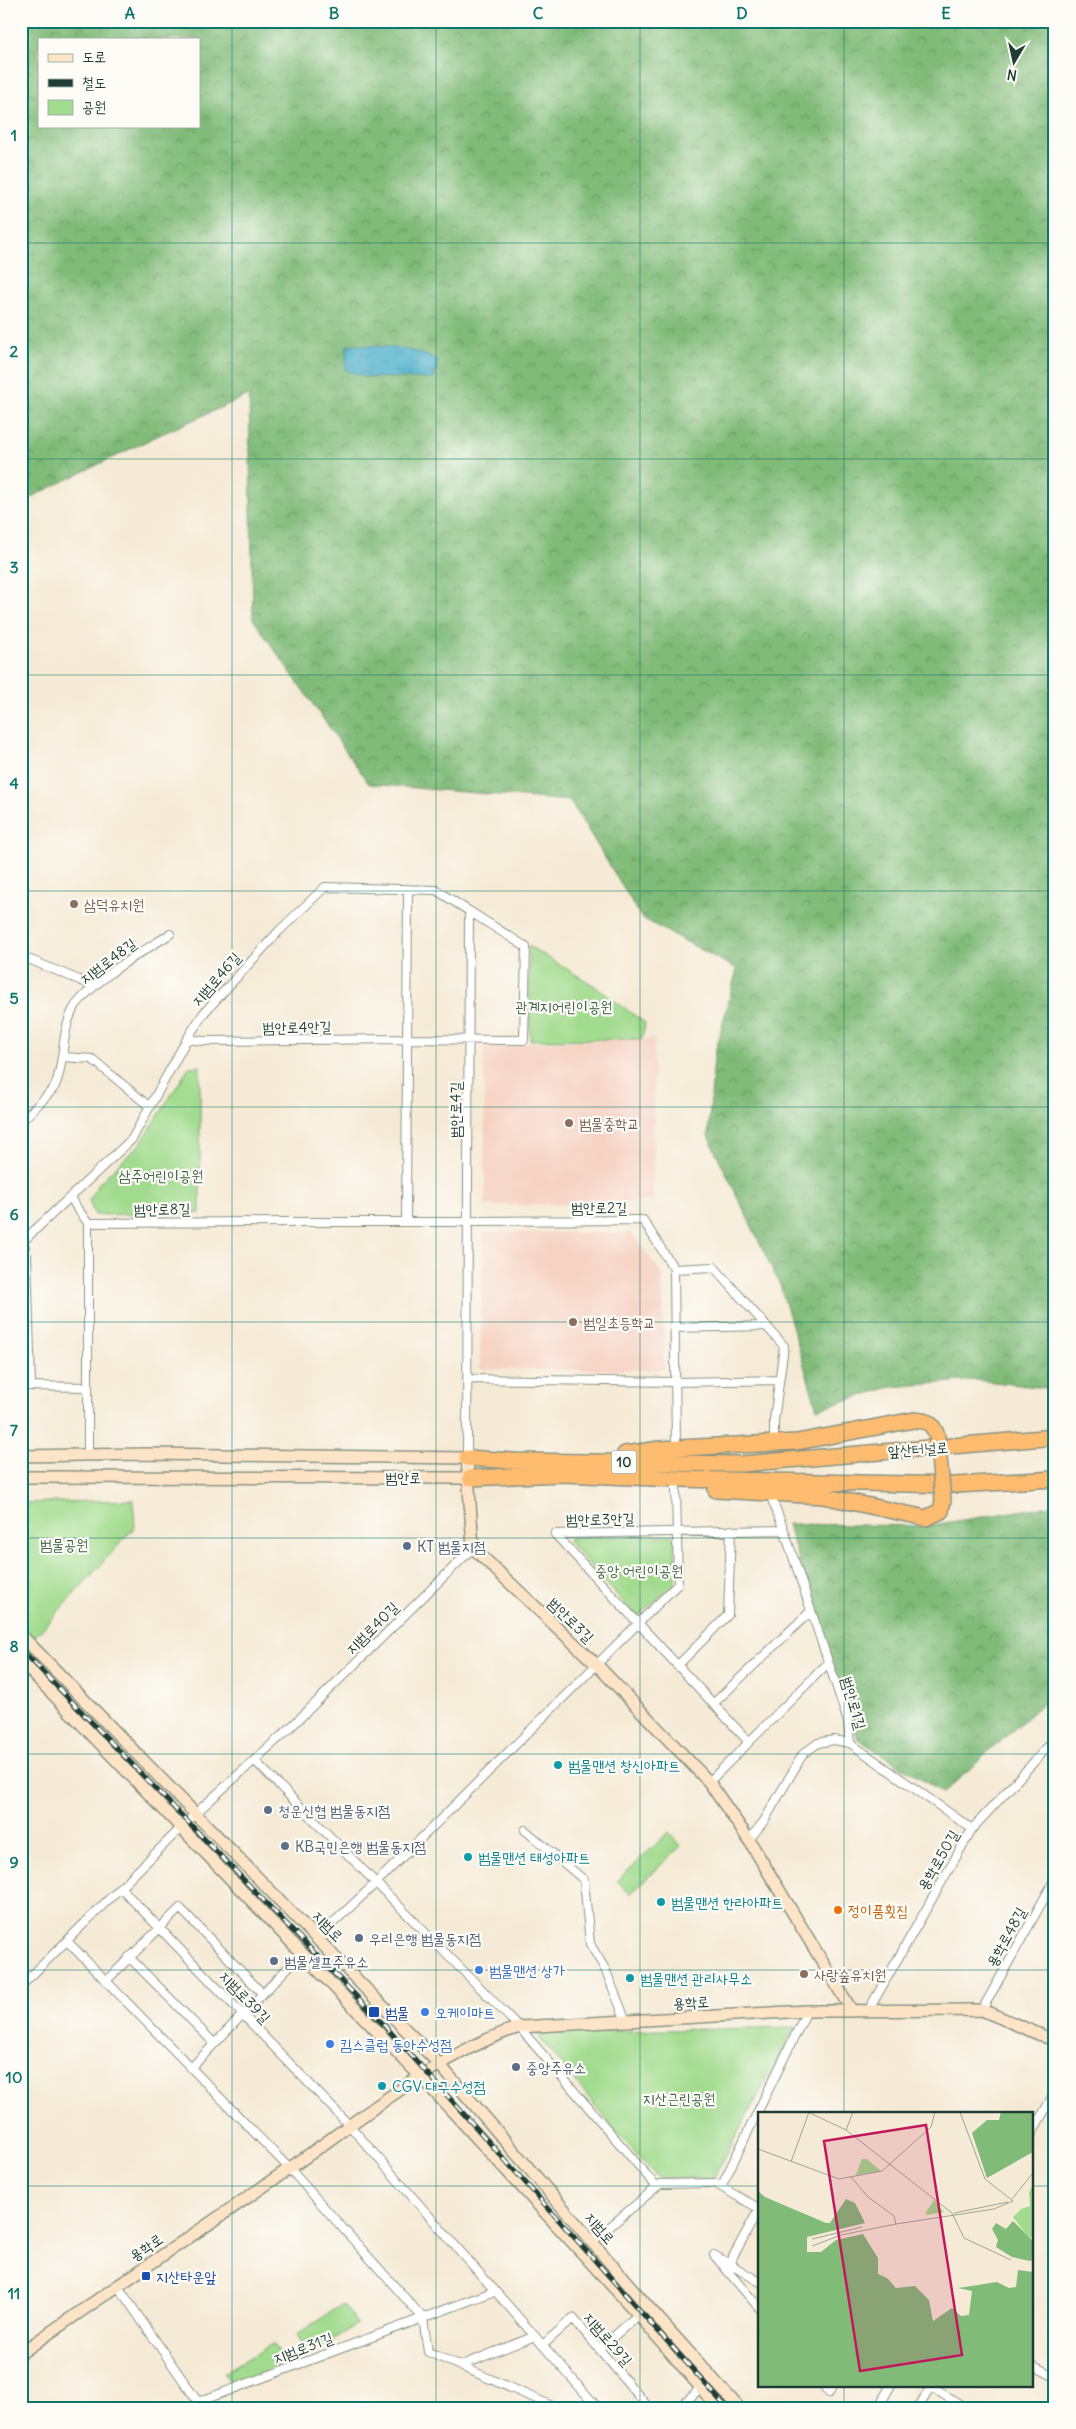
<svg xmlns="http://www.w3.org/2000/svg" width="1076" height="2429" viewBox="0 0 1076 2429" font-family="Delius,'Poor Story',sans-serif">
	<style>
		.built { fill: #f6d2c3 }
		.forest { fill: url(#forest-crowns); stroke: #507c56; fill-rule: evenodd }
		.green { fill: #a1db8d; stroke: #608c60 }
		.water { fill: url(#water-ripples); stroke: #34767f }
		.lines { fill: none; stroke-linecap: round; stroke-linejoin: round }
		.street-casing { stroke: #8a9484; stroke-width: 10 }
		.secondary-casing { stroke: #8a9484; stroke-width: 14 }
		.highway-casing { stroke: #8a9484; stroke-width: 18 }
		.street { stroke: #fff; stroke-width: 8 }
		.secondary { stroke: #fee4c6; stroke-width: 11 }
		.highway { stroke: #fdbc70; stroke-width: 15 }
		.rail-casing { stroke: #1f3d34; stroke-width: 5 }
		.rail { stroke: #fdfcf7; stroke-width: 3; stroke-dasharray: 9; stroke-linecap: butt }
		.highway-bridge-casing { stroke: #8a9484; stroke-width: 18; stroke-linecap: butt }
		.highway-bridge { stroke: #fdbc70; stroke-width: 15 }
		.grid { fill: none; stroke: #0f766e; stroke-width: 1; stroke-opacity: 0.55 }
		.education-dot { fill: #8d6e63; stroke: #fdfcf7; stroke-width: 2 }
		.service-dot { fill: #5c6f8a; stroke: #fdfcf7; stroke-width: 2 }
		.culture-dot { fill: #0f9aa8; stroke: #fdfcf7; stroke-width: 2 }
		.food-dot { fill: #e8710a; stroke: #fdfcf7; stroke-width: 2 }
		.shop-dot { fill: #3f7fe0; stroke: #fdfcf7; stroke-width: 2 }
		.transit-dot { fill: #1a4fb4; stroke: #fdfcf7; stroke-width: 2 }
		.labels { text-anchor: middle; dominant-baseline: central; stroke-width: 4.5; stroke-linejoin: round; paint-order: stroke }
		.shield { fill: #fdfcf7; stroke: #62766e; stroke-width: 1 }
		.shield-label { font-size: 14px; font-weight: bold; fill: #1f3d34 }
		.education-label { font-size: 15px; fill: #785e54; stroke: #fdfcf7; text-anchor: start }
		.street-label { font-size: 15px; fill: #1f3d34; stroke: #fdfcf7 }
		.park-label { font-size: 15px; fill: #40644a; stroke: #fdfcf7 }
		.service-label { font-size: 15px; fill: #4e5e75; stroke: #fdfcf7; text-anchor: start }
		.culture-label { font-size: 15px; fill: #0d838f; stroke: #fdfcf7; text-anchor: start }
		.food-label { font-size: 15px; fill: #c56008; stroke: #fdfcf7; text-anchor: start }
		.shop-label { font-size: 15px; fill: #366cbe; stroke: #fdfcf7; text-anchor: start }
		.transit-label { font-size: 15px; fill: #164399; stroke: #fdfcf7; text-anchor: start }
		.inset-road { fill: none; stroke: #9fa595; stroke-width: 1 }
		.view { fill: #c2185b; fill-opacity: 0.15; stroke: #c2185b; stroke-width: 2.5 }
		.inset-edge { fill: none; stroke: #1f3d34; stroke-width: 2.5 }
		.neatline { fill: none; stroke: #0f766e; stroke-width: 2 }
		.grid-label { font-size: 16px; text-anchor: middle; font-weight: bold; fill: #0f766e }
	</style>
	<defs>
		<pattern id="forest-crowns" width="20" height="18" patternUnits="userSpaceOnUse" patternTransform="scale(1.25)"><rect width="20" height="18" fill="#80bb78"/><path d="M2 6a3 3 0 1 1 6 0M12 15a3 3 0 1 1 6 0" fill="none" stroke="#689963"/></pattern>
		<pattern id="water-ripples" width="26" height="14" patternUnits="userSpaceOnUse" patternTransform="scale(1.25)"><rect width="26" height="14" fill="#4aaeca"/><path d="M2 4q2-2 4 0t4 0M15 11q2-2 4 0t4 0" fill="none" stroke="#3d8fa5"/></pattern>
	</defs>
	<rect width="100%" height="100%" fill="#fdfcf7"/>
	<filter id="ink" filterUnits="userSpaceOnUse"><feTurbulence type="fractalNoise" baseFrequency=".02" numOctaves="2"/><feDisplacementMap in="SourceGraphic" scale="10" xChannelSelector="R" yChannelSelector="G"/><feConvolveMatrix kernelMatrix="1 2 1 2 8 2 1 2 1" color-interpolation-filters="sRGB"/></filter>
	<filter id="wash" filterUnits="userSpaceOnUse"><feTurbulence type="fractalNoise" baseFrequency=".0096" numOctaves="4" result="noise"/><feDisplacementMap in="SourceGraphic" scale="20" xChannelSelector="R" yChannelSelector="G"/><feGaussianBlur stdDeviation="1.12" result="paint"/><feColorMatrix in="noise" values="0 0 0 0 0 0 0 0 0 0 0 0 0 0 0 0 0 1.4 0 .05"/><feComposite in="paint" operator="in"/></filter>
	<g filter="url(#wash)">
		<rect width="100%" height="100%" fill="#f5ead5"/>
		<!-- built -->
		<path class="built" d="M654,1039L653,1201L485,1206L484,1044Z
			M483,1232L631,1233L663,1275L664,1370L480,1369Z"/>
		<!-- forest -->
		<path class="forest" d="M21,21H1055V1389L976,1380L891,1387L817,1409L780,1285L708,1136L714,1057L737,969L642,918L570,801L369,784L253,619L249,395L155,437L25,500L21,496ZM39,39H199V126H39Z
			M1055,1505V1692L943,1793L858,1739L787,1524L926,1526Z"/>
		<!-- green -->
		<path class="green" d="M529,946L593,985L645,1023L642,1039L530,1040Z
			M200,1066V1213L95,1215L89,1201L99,1183L141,1143L189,1067Z
			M133,1500L135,1527L34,1638L21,1625V1503Z
			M672,1535L675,1539V1583L637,1617L568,1541L569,1538Z
			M669,1832L681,1846L630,1894L617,1881Z
			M795,2027L713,2179L658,2178L619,2135L536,2033Z
			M343,2304L357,2324L309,2355L296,2335Z
			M272,2344L287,2363L233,2384L223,2373Z"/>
		<!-- water -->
		<path class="water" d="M347,345C379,346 410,346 438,361L434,379L366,377L345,370Z"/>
	</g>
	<g filter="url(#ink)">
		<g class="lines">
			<defs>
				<path id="street" d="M21,956L94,986
					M187,1039L204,1041L407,1039L524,1040L526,947L469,911
					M63,1057L92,1059L150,1107
					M21,1122C28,1114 53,1091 55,1086C66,1061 60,1028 76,1005C100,975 138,955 170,934
					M71,1197L77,1208L88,1223
					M406,1220L408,889
					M88,1223L643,1220L674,1269L676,1448
					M21,1234L27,1255L31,1386
					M21,1243L132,1139L187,1039L203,1014L279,931L325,887L436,890L469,911L467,1458
					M674,1269L714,1267L784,1346L774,1420V1444
					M674,1328L767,1326
					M468,1379L675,1382L779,1380
					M21,1386L87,1387
					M88,1455V1223
					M784,1530L839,1694L848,1722L850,1743L972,1829
					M555,1534L749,1742
					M555,1534L784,1530L770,1494
					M677,1666L728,1615L731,1530
					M713,1704L811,1611
					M255,1761L519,2027L656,2186
					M709,1782L827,1664
					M525,1830L584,1880L590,1944L605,1969L626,2021
					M749,1840L764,1821L803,1754L818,1743L834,1740L850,1743
					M120,1887L350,2126L598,2408
					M318,1937L377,1882L678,1584L676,1487
					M67,1941L289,2168L423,2318L428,2352L557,2408
					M129,1957L214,2043
					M106,1981L180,1908L262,1993
					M21,1986L196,1813L290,1728L473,1548
					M982,2010L1055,1879
					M868,2011L972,1829L1055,1739
					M191,2068L302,1953
					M1032,2133L1055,2092
					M721,2187L807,2011
					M592,2242L660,2184L714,2183L760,2209
					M729,2264L759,2209
					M760,2282L714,2255L760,2309
					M117,2285L198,2402
					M543,2345L573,2318L649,2408
					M600,2349L641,2312
					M1032,2365L1055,2377
					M460,2366L535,2336
					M823,2385L829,2393L833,2385
					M196,2408L198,2402L495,2291
					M678,2408L712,2378
					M878,2408L891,2385
					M918,2408L931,2387L966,2408"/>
				<path id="secondary" d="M21,1456L146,1454L467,1458L473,1548L597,1665L709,1782L749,1840L852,2011
					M21,1477L470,1478
					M21,1635L440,2065L648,2307L739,2408
					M21,1661L421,2077L639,2315L718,2408
					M21,2353C110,2290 201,2230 290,2168C361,2119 436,2055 519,2027L807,2011L982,2010L1055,2041"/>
				<path id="highway" d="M625,1454L660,1449L797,1442L914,1420C928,1421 932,1422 937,1436
					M467,1458L514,1461L742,1464L1055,1437
					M470,1478L562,1474L677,1479L956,1485L1055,1479
					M716,1490L823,1496L926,1518L941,1511L943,1500"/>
			</defs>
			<!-- street casing -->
			<use href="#street" class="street-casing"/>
			<!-- secondary casing -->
			<use href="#secondary" class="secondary-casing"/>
			<!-- highway casing -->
			<use href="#highway" class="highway-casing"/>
			<!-- street -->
			<use href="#street" class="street"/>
			<!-- secondary -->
			<use href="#secondary" class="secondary"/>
			<!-- highway -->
			<use href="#highway" class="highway"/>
			<defs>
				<path id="rail" d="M21,1649L386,2027L727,2408"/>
			</defs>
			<!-- rail casing -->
			<use href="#rail" class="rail-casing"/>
			<!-- rail -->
			<use href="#rail" class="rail"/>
			<defs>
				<path id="highway-bridge" d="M937,1436L943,1500"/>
			</defs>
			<!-- highway-bridge casing -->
			<use href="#highway-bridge" class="highway-bridge-casing"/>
			<!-- highway-bridge -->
			<use href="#highway-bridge" class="highway-bridge"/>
		</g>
	</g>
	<!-- grid -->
	<path class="grid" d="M232,21V2408M436,21V2408M640,21V2408M844,21V2113M21,243H1055M21,459H1055M21,675H1055M21,891H1055M21,1107H1055M21,1322H1055M21,1538H1055M21,1754H1055M21,1970H1055M21,2186H760M1032,2186H1055M844,2385V2408"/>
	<!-- markers -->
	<g class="education-dot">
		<circle cx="74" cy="904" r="5"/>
		<circle cx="569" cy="1123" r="5"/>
		<circle cx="573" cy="1322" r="5"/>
		<circle cx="804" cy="1974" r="5"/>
	</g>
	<g class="service-dot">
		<circle cx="407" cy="1546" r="5"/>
		<circle cx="268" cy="1810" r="5"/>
		<circle cx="285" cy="1846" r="5"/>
		<circle cx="359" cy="1938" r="5"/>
		<circle cx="274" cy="1961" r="5"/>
		<circle cx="516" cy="2067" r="5"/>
	</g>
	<g class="culture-dot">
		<circle cx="558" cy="1765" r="5"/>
		<circle cx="468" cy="1857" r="5"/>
		<circle cx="661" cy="1902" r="5"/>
		<circle cx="630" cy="1978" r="5"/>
		<circle cx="382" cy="2086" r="5"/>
	</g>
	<circle class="food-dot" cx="838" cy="1910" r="5"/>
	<g class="shop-dot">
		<circle cx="479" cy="1970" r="5"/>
		<circle cx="425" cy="2012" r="5"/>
		<circle cx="330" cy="2044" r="5"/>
	</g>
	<g class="transit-dot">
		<rect x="368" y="2006" width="12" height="12" rx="2.5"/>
		<rect x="141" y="2271" width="10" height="10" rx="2.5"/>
	</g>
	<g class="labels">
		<!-- shield labels -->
		<rect class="shield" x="611.5" y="1450.5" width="25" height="23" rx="4"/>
		<g class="shield-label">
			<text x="624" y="1462">10</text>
		</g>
		<!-- education labels -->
		<g class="education-label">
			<text x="84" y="904">삼덕유치원</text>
			<text x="579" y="1123">범물중학교</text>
			<text x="583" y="1322">범일초등학교</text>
			<text x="814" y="1974">사랑숲유치원</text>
		</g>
		<!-- street labels -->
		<g class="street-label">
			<text transform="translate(108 961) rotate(-37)">지범로48길</text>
			<text transform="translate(216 979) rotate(-49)">지범로46길</text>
			<text transform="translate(297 1027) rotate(-1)">범안로4안길</text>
			<text transform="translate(455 1110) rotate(-90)">범안로4길</text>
			<text x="599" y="1207">범안로2길</text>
			<text transform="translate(162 1209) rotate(-1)">범안로8길</text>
			<text transform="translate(918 1449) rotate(-4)">앞산터널로</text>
			<text x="403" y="1477">범안로</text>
			<text transform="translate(600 1519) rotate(-1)">범안로3안길</text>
			<text transform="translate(571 1620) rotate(44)">범안로3길</text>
			<text transform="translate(372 1628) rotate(-45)">지범로40길</text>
			<text transform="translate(854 1703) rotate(74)">범안로1길</text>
			<text transform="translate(938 1860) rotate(-60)">용학로50길</text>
			<text transform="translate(328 1926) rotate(46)">지범로</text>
			<text transform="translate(1006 1937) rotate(-61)">용학로48길</text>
			<text transform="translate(245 1997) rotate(46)">지범로39길</text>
			<text transform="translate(691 2002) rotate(-3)">용학로</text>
			<text transform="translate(600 2228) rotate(49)">지범로</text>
			<text transform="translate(146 2247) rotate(-34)">용학로</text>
			<text transform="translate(608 2339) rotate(49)">지범로29길</text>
			<text transform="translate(303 2348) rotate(-21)">지범로31길</text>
		</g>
		<!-- park labels -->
		<g class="park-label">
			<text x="564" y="1006">관계지어린이공원</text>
			<text x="161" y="1175">삼주어린이공원</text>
			<text x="64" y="1544">범물공원</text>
			<text x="639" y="1570">중앙 어린이공원</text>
			<text x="679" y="2098">지산근린공원</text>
		</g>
		<!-- service labels -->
		<g class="service-label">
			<text x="417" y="1546">KT 범물지점</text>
			<text x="278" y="1810">청운신협 범물동지점</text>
			<text x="295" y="1846">KB국민은행 범물동지점</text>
			<text x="369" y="1938">우리은행 범물동지점</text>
			<text x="284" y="1961">범물셀프주유소</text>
			<text x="526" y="2067">중앙주유소</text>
		</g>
		<!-- culture labels -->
		<g class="culture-label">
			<text x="568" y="1765">범물맨션 창신아파트</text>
			<text x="478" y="1857">범물맨션 태성아파트</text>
			<text x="671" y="1902">범물맨션 한라아파트</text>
			<text x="640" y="1978">범물맨션 관리사무소</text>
			<text x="392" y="2086">CGV 대구수성점</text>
		</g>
		<!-- food labels -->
		<g class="food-label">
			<text x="848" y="1910">정이품횟집</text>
		</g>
		<!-- shop labels -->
		<g class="shop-label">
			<text x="489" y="1970">범물맨션 상가</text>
			<text x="435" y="2012">오케이마트</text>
			<text x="340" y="2044">킴스클럽 동아수성점</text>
		</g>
		<!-- transit labels -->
		<g class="transit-label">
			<text x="385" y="2012">범물</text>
			<text x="156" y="2276">지산타운앞</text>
		</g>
	</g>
	<!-- overview -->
	<g transform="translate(758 2112)">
		<rect width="275" height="275" fill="#f5ead5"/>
		<path d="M243,0H275V40L229,66L214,21L229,8H241ZM0,79L7,85L68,111H72L88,87L97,91L107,111L49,125V140H63L78,128L105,122L120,146V162L129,166L138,176L157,174L171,188L175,209L194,196L203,204L211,203L214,179L200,176L239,170L251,176L258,175L260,158L275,160V275H0ZM255,109L275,129V148L272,149L254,145L238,135L240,128L234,117L238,111L248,117Z" fill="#80bb78"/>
		<path d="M275,73V125L271,126L255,105L263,97L272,94L271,80Z" fill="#a1db8d"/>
		<path d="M104,47H109L123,59L98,63ZM176,88L186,100L169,103L168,100Z" fill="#a1db8d"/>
		<path class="inset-road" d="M50,0L88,18L194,101L206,126L253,148M88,18L95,0M0,37L81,67L124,59M33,50L51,0M124,59L173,15L177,0M93,65L110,85L136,104L138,112M254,87L275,61M196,101L250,90M138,112L236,97L255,89L227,67L202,0M54,127L104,115M54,134L83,123L138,112"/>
		<path class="view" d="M168,13L204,243L102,259L66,29Z"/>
		<rect width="275" height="275" class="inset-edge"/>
	</g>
	<!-- margin -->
	<rect width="1076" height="2429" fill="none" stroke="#fdfcf7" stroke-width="55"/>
	<!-- legend -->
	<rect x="38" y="38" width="162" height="90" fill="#fdfcf7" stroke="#a4b0a9"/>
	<rect x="48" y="54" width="25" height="8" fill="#fee4c6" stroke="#a4b0a9"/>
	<text x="82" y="62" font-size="15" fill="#1f3d34">도로</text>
	<rect x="48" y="79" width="25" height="8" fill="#1f3d34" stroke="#a4b0a9"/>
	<text x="82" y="88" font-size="15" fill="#1f3d34">철도</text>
	<rect x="48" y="100" width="25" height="15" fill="#a1db8d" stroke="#a4b0a9"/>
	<text x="82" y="112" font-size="15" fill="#1f3d34">공원</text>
	<!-- north arrow -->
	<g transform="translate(1014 62) rotate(189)" stroke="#fdfcf7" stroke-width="4" paint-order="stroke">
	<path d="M0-4L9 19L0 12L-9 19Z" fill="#1f3d34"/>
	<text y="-8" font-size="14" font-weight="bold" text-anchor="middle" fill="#1f3d34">N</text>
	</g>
	<rect x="28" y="28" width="1020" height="2374" class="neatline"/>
	<g class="grid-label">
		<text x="130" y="19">A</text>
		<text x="334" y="19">B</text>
		<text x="538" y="19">C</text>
		<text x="742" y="19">D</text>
		<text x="946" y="19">E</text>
		<text x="14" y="141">1</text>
		<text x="14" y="357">2</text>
		<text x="14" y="573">3</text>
		<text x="14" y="789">4</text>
		<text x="14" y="1004">5</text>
		<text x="14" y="1220">6</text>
		<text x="14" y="1436">7</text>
		<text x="14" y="1652">8</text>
		<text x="14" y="1868">9</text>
		<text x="14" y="2083">10</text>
		<text x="14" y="2299">11</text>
	</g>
</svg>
